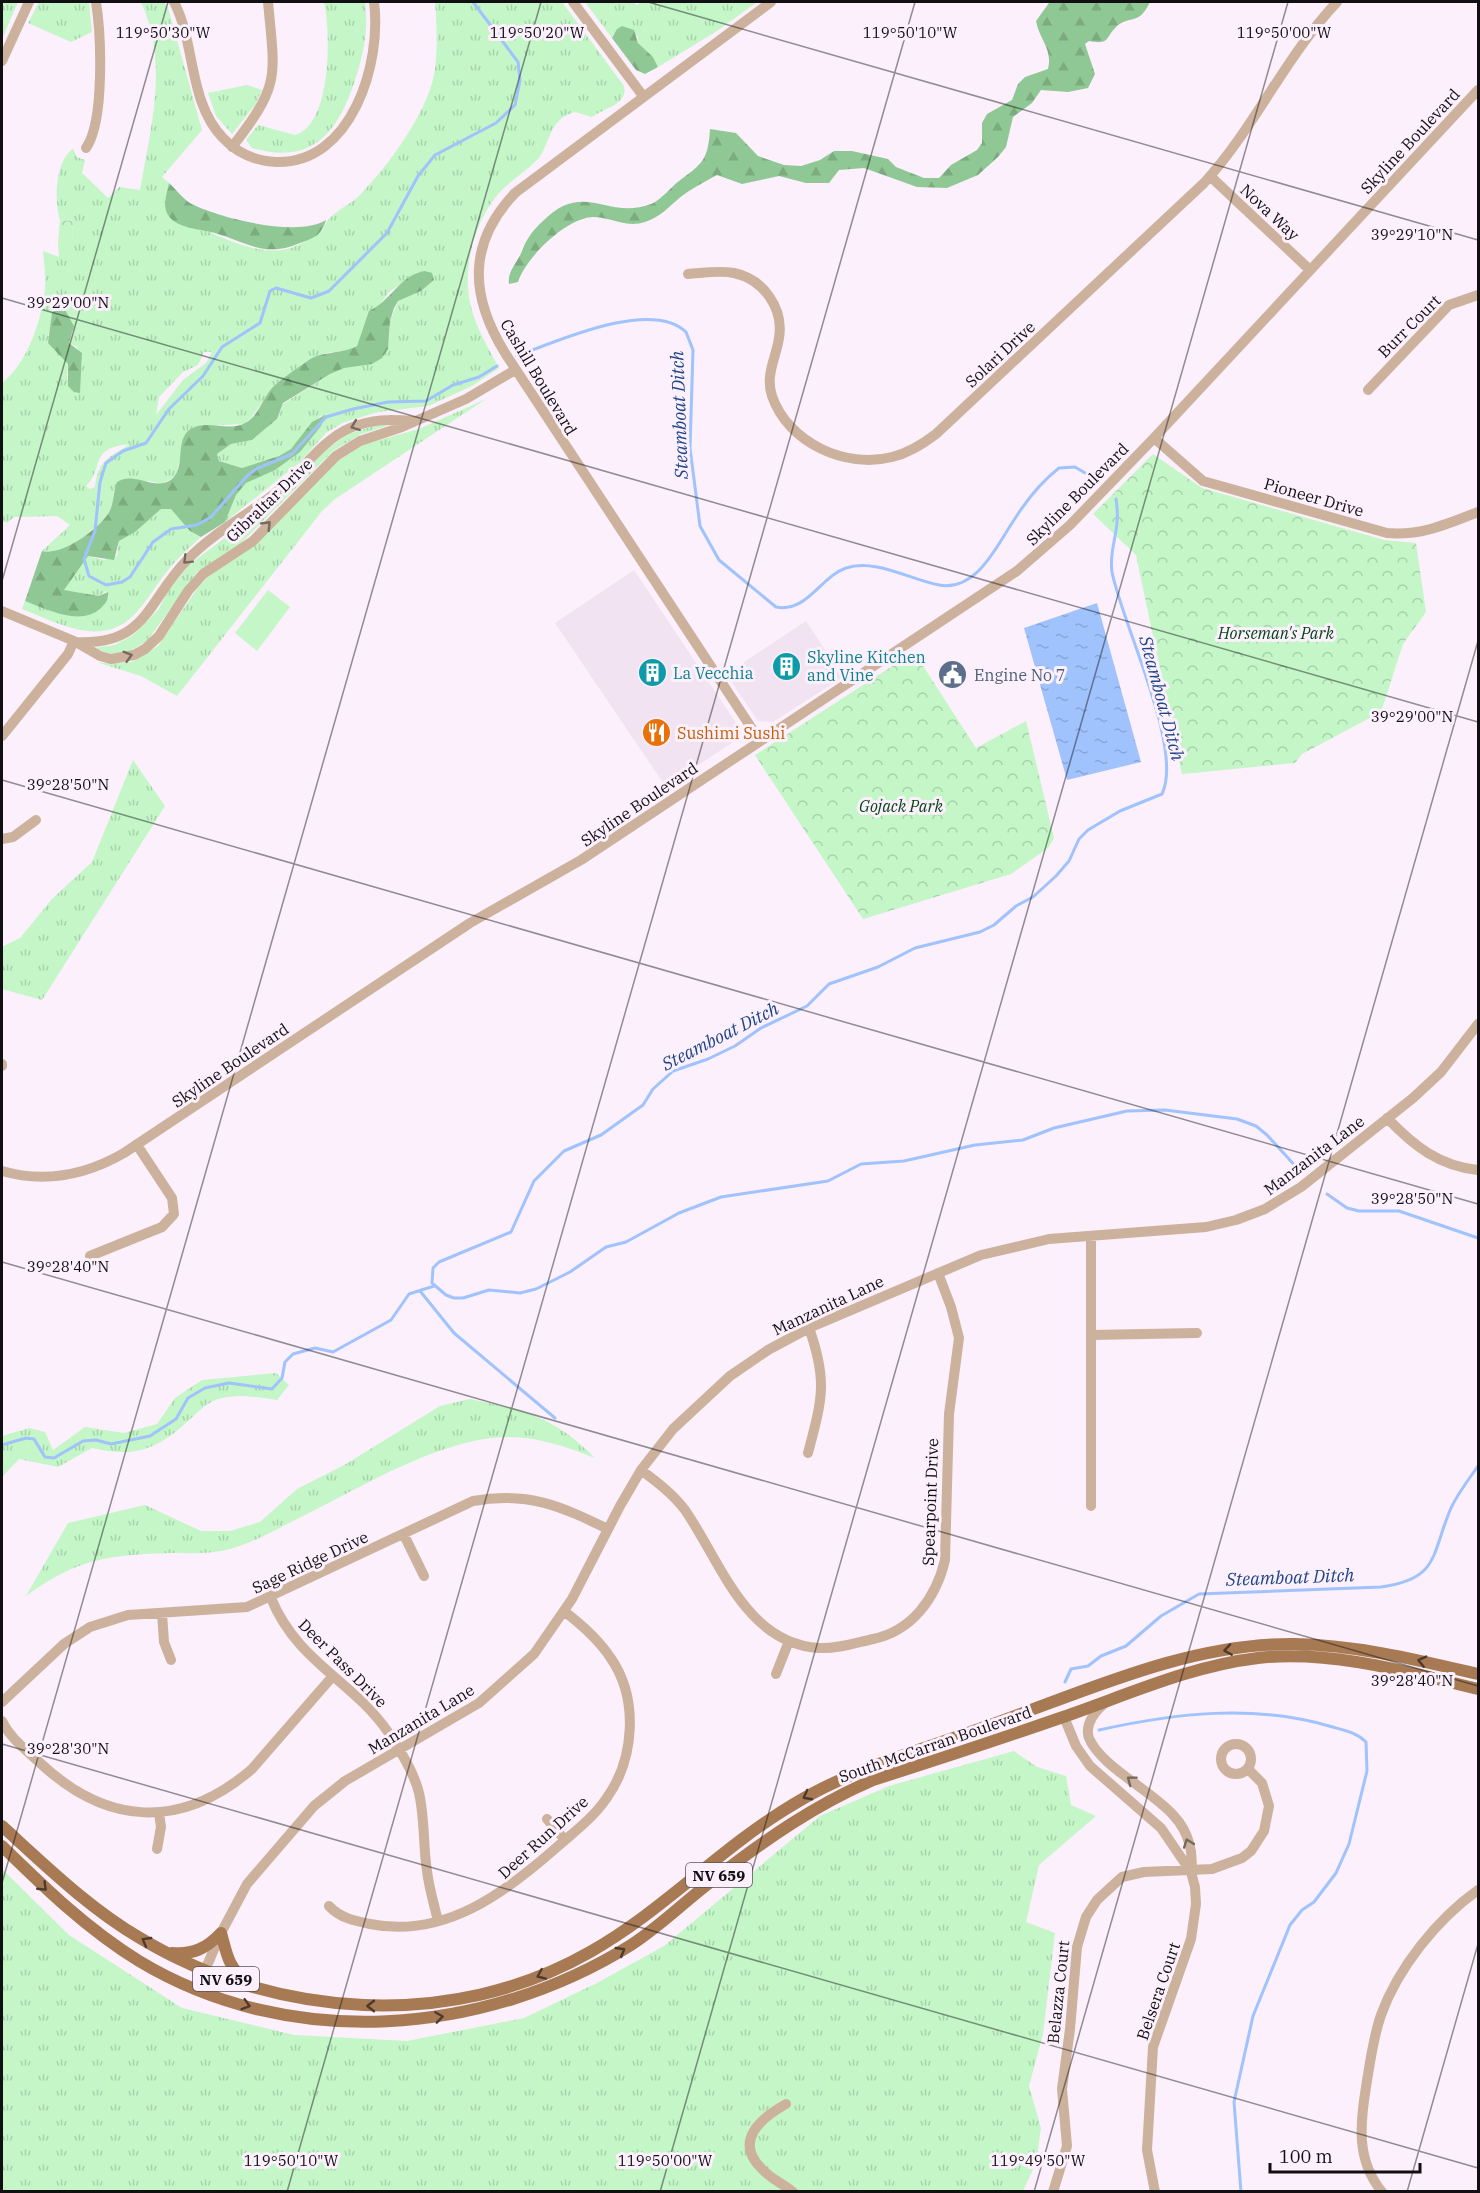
<svg xmlns="http://www.w3.org/2000/svg" width="1480" height="2193" viewBox="0 0 1480 2193" font-family="'IBM Plex Serif',serif">
	<style>
		.built { fill: #f2e3f3 }
		.grass { fill: url(#grass-tufts); fill-rule: evenodd }
		.forest { fill: url(#forest-firs) }
		.park { fill: url(#park-crowns) }
		.garden { fill: #c4f6c8 }
		.water { fill: url(#water-ripples) }
		.lines { fill: none; stroke-linecap: round; stroke-linejoin: round }
		.stream { stroke: #a0c2fd; stroke-width: 3 }
		.minor { stroke: #ccb29d; stroke-width: 10 }
		.major { stroke: #a77a53; stroke-width: 12 }
		.oneway { stroke: #78695e }
		.oneway2 { stroke: #4e3a2c }
		.ticks { fill: none; stroke: #120f12; stroke-width: 1.5; stroke-opacity: 0.45 }
		.labels { text-anchor: middle; dominant-baseline: central; stroke-width: 6; stroke-linejoin: round; paint-order: stroke }
		.shield { fill: #fbf0fb; stroke: #585258; stroke-width: 1.5 }
		.shield-label { font-size: 15px; font-weight: bold; fill: #120f12 }
		.street-label { font-size: 16px; fill: #120f12; stroke: #fbf0fb }
		.park-label { font-size: 16px; font-style: italic; fill: #054516; stroke: #fbf0fb }
		.culture-label { font-size: 16px; fill: #0d838f; stroke: #fbf0fb; text-anchor: start }
		.service-label { font-size: 16px; fill: #4e5e75; stroke: #fbf0fb; text-anchor: start }
		.food-label { font-size: 16px; fill: #c56008; stroke: #fbf0fb; text-anchor: start }
		.water-label { font-size: 18px; font-style: italic; fill: #1f4589; stroke: #fbf0fb }
		.ticks-label { font-size: 15px; text-anchor: middle; fill: #120f12; stroke: #fbf0fb; stroke-width: 6; stroke-linejoin: round; paint-order: stroke }
	</style>
	<defs>
		<pattern id="grass-tufts" width="24" height="20" patternUnits="userSpaceOnUse" patternTransform="scale(1.5)"><rect width="24" height="20" fill="#c4f6c8"/><path d="M3 7l-1-3M5 7V3M7 7l1-3M15 17l-1-3M17 17v-4M19 17l1-3" fill="none" stroke="#a7d2ab"/></pattern>
		<pattern id="forest-firs" width="22" height="20" patternUnits="userSpaceOnUse" patternTransform="scale(1.5)"><rect width="22" height="20" fill="#90c895"/><path d="M5 1l3.5 6h-7zM16 11l3.5 6h-7z" fill="#7bab7f"/></pattern>
		<pattern id="park-crowns" width="20" height="18" patternUnits="userSpaceOnUse" patternTransform="scale(1.5)"><rect width="20" height="18" fill="#c4f6c8"/><path d="M2 6a3 3 0 1 1 6 0M12 15a3 3 0 1 1 6 0" fill="none" stroke="#a7d2ab"/></pattern>
		<pattern id="water-ripples" width="26" height="14" patternUnits="userSpaceOnUse" patternTransform="scale(1.5)"><rect width="26" height="14" fill="#a0c2fd"/><path d="M2 4q2-2 4 0t4 0M15 11q2-2 4 0t4 0" fill="none" stroke="#89a6d8"/></pattern>
	</defs>
	<rect width="100%" height="100%" fill="#fbf0fb"/>
	<!-- built -->
	<path class="built" d="M634,570L740,729L736,740L666,787L555,623Z
		M806,621L843,677L773,722L758,721L726,674Z"/>
	<!-- grass -->
	<path class="grass" d="M2,2H18L2,39Z
		M39,2H89L92,32L71,42L28,23Z
		M141,2H164L168,8L202,130L162,177L169,183L166,208C198,226 253,260 291,248C302,244 313,236 323,230C328,213 346,208 359,196C387,167 426,115 434,75C438,53 437,24 435,2H562L624,86C628,105 605,107 592,117L575,112C548,118 550,147 537,160C525,172 510,181 499,193C472,224 460,275 473,314C479,333 490,351 499,368L472,386L428,406L378,412L342,423L326,433L299,463L225,522L236,495L246,483L291,459L325,419L321,415L291,449L279,456L242,468L219,461L217,454L231,444L252,440L277,419L283,404L330,374L389,342L390,321L398,301L421,291L434,280L418,272L389,292L378,307L370,311L357,346L351,350L326,353L307,361L275,385L251,418L244,424L200,426L185,436L176,476L162,484L148,481L114,491C113,499 112,507 108,514C96,530 62,556 42,551L70,525L57,516L14,517L7,523L2,521V383C28,363 42,319 45,288C46,276 44,263 43,251L59,257L58,242H72L73,221L60,220C54,201 55,161 73,149L77,157L85,160L82,173L108,198L119,187L140,190C151,126 169,63 141,2ZM51,329L74,331L69,343L77,347L82,362L79,382L81,387L67,379L68,364L48,335ZM204,352H212L206,363L183,380L156,415L159,397L183,372L198,365ZM130,444C110,457 98,459 95,487L90,489L86,486C105,469 87,448 130,444Z
		M324,2H365C369,30 363,57 354,83C337,135 310,165 252,148L246,140L258,125L295,135C332,125 331,31 324,2Z
		M585,2H633L637,5L641,2H757L717,31L658,67L653,57L638,43V36L614,33L612,38Z
		M247,85L262,90L255,105L232,134L216,116L208,93Z
		M486,399L335,499L322,511L177,696L141,676L99,663L132,662L158,646L199,586L209,576L252,547L336,462L365,444L419,429Z
		M383,423L387,426L361,434L333,451L241,543L197,572L147,641L130,651L118,654L107,653L95,648L115,645L133,635L158,610L169,590L189,565L281,495L327,449L348,434Z
		M171,508L190,531L201,537C188,549 175,560 165,574C144,601 130,636 88,631C66,629 43,617 22,609L25,601L56,613L98,611L109,597L106,591L99,596L64,590C66,586 85,559 88,556L104,560L117,556L119,541L135,532L161,509Z
		M133,760L165,806L42,1000L2,989V947L20,938L52,899L92,862Z
		M276,1373L289,1385L277,1400C257,1397 238,1393 218,1399C206,1403 197,1413 188,1421C157,1450 134,1458 92,1448L58,1467L19,1459L2,1477V1436L29,1428L45,1432L53,1450L85,1427L124,1433L157,1424L175,1398L202,1380Z
		M470,1399C526,1411 553,1416 595,1458C572,1449 550,1441 525,1438C452,1429 362,1488 297,1519C273,1531 248,1546 221,1551C206,1554 187,1553 171,1553C109,1555 78,1558 26,1596L68,1523L145,1505L201,1531H230L260,1522L297,1489L346,1464L440,1406Z
		M1014,1751L1037,1767L1066,1776L1071,1805L1096,1816L1039,1865L1026,1922L1055,1933L1043,2034L1029,2086L1041,2128L1036,2163L1023,2191H2V1869L69,1935L182,2008L294,2035L407,2041L524,2018L597,1983L664,1946L820,1816L889,1786Z"/>
	<!-- forest -->
	<path class="forest" d="M1055,2H1150C1138,27 1130,14 1116,27C1105,38 1110,45 1089,41L1085,44L1095,74L1088,88L1068,92L1041,90L1032,103L1013,117L1006,147L998,157L978,175L947,188L917,187L864,168L839,170L829,183H806L779,176L742,184L717,175C708,180 698,185 689,191C673,201 664,216 645,222C628,228 612,218 595,217C568,216 526,257 518,282L509,284C507,271 518,262 522,251C527,238 533,230 543,221C584,179 607,221 651,204C661,200 670,188 679,181C703,163 708,160 710,129L736,133L758,156L784,165L801,166L820,160L834,151H852L888,159L896,167L924,178H939L951,165L977,150L982,143V123L987,114L1012,100L1018,84L1025,77L1048,69C1053,49 1039,39 1036,21L1049,3Z
		M622,26L634,30L638,43L653,57L658,67L645,74L636,70L612,38L617,29Z
		M169,183C176,189 182,198 190,203C218,218 298,238 326,220C322,235 314,238 300,243C265,258 248,243 215,233C201,229 177,229 168,215C162,206 167,193 169,183Z
		M425,271L432,273L434,280L421,291L398,301L394,308L390,321L388,349L382,358L372,364L344,368L330,374L283,403L277,419L252,440L231,444L217,454L219,461L242,468L279,456L291,449L312,422L325,415L321,426L300,452L275,470L246,483L236,495L225,522L201,537L190,531L171,509H161L135,532L119,541L114,560L88,556L64,590L99,596L108,592C109,599 106,603 101,608C81,627 46,609 25,601L42,551C62,556 97,530 108,514C114,505 113,492 117,482C134,471 153,490 169,481C188,471 173,439 191,429C207,419 229,432 245,423C259,416 263,397 273,387C282,378 295,370 306,362C321,350 341,355 357,346L369,311C390,302 401,274 425,271Z
		M58,306L64,308L74,326L69,343L82,353L80,393L74,392L68,386V364L48,343L52,313Z"/>
	<!-- park -->
	<path class="park" d="M60,220L73,221L72,243L58,242Z
		M1153,454L1202,488L1384,540L1416,543L1426,612L1403,644L1381,712L1302,754L1295,763L1182,774L1136,555L1093,514Z
		M914,652L976,748L1026,721L1054,838L1048,848L1011,874L863,919L755,755Z"/>
	<!-- garden -->
	<path class="garden" d="M268,590L290,607L257,651L235,633Z"/>
	<!-- water -->
	<path class="water" d="M1097,603L1141,762L1067,780L1024,628Z"/>
	<g class="lines">
		<!-- stream -->
		<path class="stream" d="M473,2L518,62L520,80L515,105L496,123L435,155L418,176L387,233L329,291L311,298L276,288L270,291L260,323L222,347L203,376L169,409L146,443L123,451L106,463L100,482L95,531L84,559L89,576L106,585L122,582L130,577L153,542L171,529L197,525L211,517L247,476L256,469L292,454L326,417L353,409L388,402L426,401L453,385L479,377L497,366
			M517,356C555,342 651,298 686,332L693,350L690,448L700,526L719,560L776,607C807,613 820,577 846,568C875,558 911,580 939,585C977,592 997,545 1014,520C1026,501 1041,482 1059,468L1075,467L1097,480
			M1116,499C1117,506 1118,514 1117,522C1116,539 1109,555 1112,572C1122,624 1184,748 1162,794L1120,811L1088,830L1079,839L1069,861L1056,876L1033,897L1016,906L994,925L980,932L915,948L878,967L829,984L807,1006L761,1028L735,1046L708,1059L673,1071L653,1089L643,1105L601,1135L564,1151L534,1181L511,1232L439,1262L433,1268L432,1283L446,1295L454,1298H463L489,1290L520,1293L536,1289L570,1272L606,1247L626,1242L679,1213L721,1197L828,1181L861,1164L904,1161L975,1145L1023,1140L1054,1128L1127,1111L1165,1110L1237,1119L1256,1126L1267,1135L1299,1170
			M1327,1194L1347,1208L1359,1211H1399L1478,1238
			M420,1291L454,1333L555,1418
			M2,1445L26,1438L34,1439L45,1457L54,1458L83,1441L96,1440L111,1444L150,1436L176,1419L188,1398L205,1388L229,1383L272,1389L282,1378L285,1362L293,1354L315,1348L333,1352L391,1320L409,1294L434,1286
			M1065,1682L1071,1669L1088,1666L1101,1656L1126,1646L1161,1616L1199,1594L1381,1587C1440,1579 1431,1554 1451,1508C1458,1493 1469,1479 1478,1466
			M1099,1730C1176,1713 1252,1704 1329,1726C1343,1730 1356,1732 1366,1742L1367,1771L1349,1844L1336,1873L1314,1902L1302,1910L1290,1925L1253,2016L1234,2102L1241,2192"/>
		<!-- minor -->
		<path class="minor" d="M174,2C196,44 188,102 223,138C237,153 256,161 276,162C352,164 382,63 374,2
			M573,2L643,96
			M2,61L29,2
			M232,147C281,84 275,78 268,2
			M86,148C105,121 101,34 96,2
			M1210,176L1310,270
			M688,274C703,273 719,270 734,273C763,279 784,308 779,338C776,358 765,375 772,396C788,443 846,469 892,457C909,453 923,444 936,434L1204,183C1255,127 1285,57 1337,2
			M1368,390L1449,305L1478,295
			M1154,438L1203,481L1387,533C1421,536 1447,524 1478,512
			M2,611L74,641L100,656L111,659L134,655L145,649L159,636L188,591L203,574L253,541L336,456L360,441L402,427L466,399L515,370
			M75,642C148,646 147,600 188,559C214,532 250,514 279,490C302,471 322,440 350,428C372,419 390,419 413,421
			M2,736L68,654L74,641
			M760,741L505,353C470,296 467,244 515,193L771,2
			M2,839L13,837L36,820
			M2,1066V1064
			M1387,1118C1414,1146 1439,1166 1478,1170
			M2,1171C44,1183 86,1175 124,1153L470,923L581,860L1017,571L1070,525L1154,438L1478,90
			M90,1256L162,1227L174,1214L172,1198L137,1145
			M1091,1335L1197,1333
			M808,1453C822,1400 828,1381 809,1328
			M641,1470C657,1482 673,1494 685,1510C721,1562 745,1643 819,1648C837,1649 855,1643 873,1639C912,1631 936,1598 945,1560L949,1414L959,1338L951,1307L938,1273
			M1091,1506V1236
			M404,1535L424,1576
			M271,1598C297,1662 352,1680 388,1732C400,1750 414,1772 419,1793C425,1819 423,1846 427,1871C429,1888 434,1904 438,1921
			M162,1613L164,1642L171,1660
			M776,1674L789,1641
			M2,1702L64,1644L90,1627L128,1615L247,1607L473,1501C528,1491 560,1506 608,1529
			M1106,1702C1096,1710 1084,1724 1089,1738C1100,1766 1154,1792 1174,1816C1188,1831 1194,1852 1191,1872
			M1064,1717L1076,1746L1090,1766L1161,1828L1191,1872L1195,1887L1196,1904L1191,1939L1153,2047L1147,2150L1155,2192
			M2,1721C10,1738 25,1749 39,1762C107,1826 181,1830 252,1769L332,1677
			M1221 1759a15 15 0 1 1 30 0a15 15 0 1 1-30 0Z
			M547,1819L565,1840
			M157,1849L161,1827L159,1813
			M329,1906C340,1918 355,1921 370,1924C444,1939 505,1893 557,1847C574,1832 593,1818 606,1799C635,1759 639,1698 610,1657C598,1639 582,1625 565,1612
			M197,1989L221,1933L247,1884L314,1806L345,1781L479,1703L534,1654L572,1599L620,1506L641,1470L673,1429L730,1376L768,1350L809,1328L981,1255L1049,1239L1206,1227L1236,1220L1265,1209L1301,1187L1413,1098L1441,1072L1478,1024
			M786,2104C761,2118 733,2141 762,2169C770,2178 783,2184 793,2192
			M1053,2192L1067,2146L1062,2089L1070,2029L1077,1947L1086,1917L1097,1900L1122,1877L1144,1872L1212,1869L1242,1858L1251,1851L1264,1831L1269,1806L1262,1783L1248,1769
			M1382,2192C1356,2160 1360,2124 1366,2087C1370,2063 1373,2038 1381,2015C1398,1968 1437,1919 1478,1890"/>
		<!-- major -->
		<path class="major" d="M2,1826C46,1866 89,1908 140,1938C275,2019 452,2031 590,1952C663,1911 721,1847 794,1804C851,1769 919,1751 982,1728C1082,1693 1186,1643 1294,1644C1357,1645 1418,1660 1478,1674
			M2,1846C45,1888 87,1929 139,1961C290,2052 485,2036 631,1945C662,1925 687,1899 717,1877C766,1839 815,1805 873,1780C936,1760 1000,1739 1063,1717C1127,1695 1190,1666 1258,1658C1332,1650 1408,1672 1478,1689
			M221,1933C227,1954 228,1968 247,1982
			M172,1953C193,1955 207,1948 221,1933"/>
	</g>
	<!-- one-way arrows -->
	<defs><path id="oneway-chevron" d="M-2-3.5L2.5 0L-2 3.5" fill="none" stroke-width="1.6" stroke-linecap="round" stroke-linejoin="round" transform="scale(1.5)"/></defs>
	<g class="oneway">
		<use href="#oneway-chevron" transform="translate(355 426) rotate(159)"/>
		<use href="#oneway-chevron" transform="translate(267 525) rotate(-46)"/>
		<use href="#oneway-chevron" transform="translate(187 560) rotate(135)"/>
		<use href="#oneway-chevron" transform="translate(128 656) rotate(-16)"/>
		<use href="#oneway-chevron" transform="translate(1131 1780) rotate(-143)"/>
		<use href="#oneway-chevron" transform="translate(1188 1843) rotate(-110)"/>
	</g>
	<g class="oneway2">
		<use href="#oneway-chevron" transform="translate(1228 1650) rotate(171)"/>
		<use href="#oneway-chevron" transform="translate(1422 1661) rotate(-167)"/>
		<use href="#oneway-chevron" transform="translate(807 1796) rotate(152)"/>
		<use href="#oneway-chevron" transform="translate(43 1887) rotate(44)"/>
		<use href="#oneway-chevron" transform="translate(146 1941) rotate(-150)"/>
		<use href="#oneway-chevron" transform="translate(621 1951) rotate(-31)"/>
		<use href="#oneway-chevron" transform="translate(541 1975) rotate(157)"/>
		<use href="#oneway-chevron" transform="translate(246 2005) rotate(16)"/>
		<use href="#oneway-chevron" transform="translate(371 2006) rotate(180)"/>
		<use href="#oneway-chevron" transform="translate(439 2017) rotate(-8)"/>
	</g>
	<!-- ticks -->
	<path class="ticks" d="M648,2L1478,240M2,298L1478,722M2,581L168,2M2,780L1478,1204M2,1262L1478,1686M2,1744L1478,2168M2,1883L541,2M287,2192L915,2M660,2192L1288,2M1034,2192L1478,641M1407,2192L1478,1944"/>
	<!-- icons -->
	<defs>
		<symbol id="building-disc" viewBox="-11 -11 22 22"><circle r="9.5" fill="#0f9aa8" stroke="#fbf0fb"/><path d="M-4-6H4V6H1V3H-1V6H-4ZM-2.5-4.3h1.7v1.8h-1.7ZM.8-4.3h1.7v1.8H.8ZM-2.5-1h1.7V.8h-1.7ZM.8-1h1.7V.8H.8Z" fill="#fff"/></symbol>
		<symbol id="civic-disc" viewBox="-11 -11 22 22"><circle r="9.5" fill="#5c6f8a" stroke="#fbf0fb"/><path d="M-.6-6.5H3V-4.5H.6V-3L4-1V1h2V6H-6V1h2V-1L-.6-3ZM-1.2 2.5V6h2.4V2.5Z" fill="#fff"/></symbol>
		<symbol id="restaurant-disc" viewBox="-11 -11 22 22"><circle r="9.5" fill="#e8710a" stroke="#fbf0fb"/><path d="M-5-6h1v4h1v-4h1v4h1v-4h1v5L-1.5 .5V6h-2V.5L-5-1ZM5-6V6H3V1.5H1.5Q1.5-4 5-6Z" fill="#fff"/></symbol>
	</defs>
	<g fill-rule="evenodd">
		<use href="#building-disc" x="770" y="650" width="33" height="33"/>
		<use href="#building-disc" x="636" y="656" width="33" height="33"/>
		<use href="#civic-disc" x="936" y="658" width="33" height="33"/>
		<use href="#restaurant-disc" x="640" y="716" width="33" height="33"/>
	</g>
	<g class="labels">
		<!-- shield labels -->
		<g class="shield">
			<rect x="686" y="1863" width="66" height="24" rx="4.5"/>
			<rect x="193" y="1967" width="66" height="24" rx="4.5"/>
		</g>
		<g class="shield-label">
			<text x="719" y="1875">NV 659</text>
			<text x="226" y="1979">NV 659</text>
		</g>
		<!-- street labels -->
		<g class="street-label">
			<text transform="translate(1410 141) rotate(-47)">Skyline Boulevard</text>
			<text transform="translate(1270 212) rotate(43)">Nova Way</text>
			<text transform="translate(1409 326) rotate(-45)">Burr Court</text>
			<text transform="translate(1000 354) rotate(-43)">Solari Drive</text>
			<text transform="translate(539 377) rotate(59)">Cashill Boulevard</text>
			<text transform="translate(1077 494) rotate(-45)">Skyline Boulevard</text>
			<text transform="translate(1314 497) rotate(16)">Pioneer Drive</text>
			<text transform="translate(269 500) rotate(-44)">Gibraltar Drive</text>
			<text transform="translate(639 804) rotate(-34)">Skyline Boulevard</text>
			<text transform="translate(230 1065) rotate(-34)">Skyline Boulevard</text>
			<text transform="translate(1314 1155) rotate(-37)">Manzanita Lane</text>
			<text transform="translate(828 1305) rotate(-25)">Manzanita Lane</text>
			<text transform="translate(930 1502) rotate(-88)">Spearpoint Drive</text>
			<text transform="translate(310 1562) rotate(-25)">Sage Ridge Drive</text>
			<text transform="translate(343 1663) rotate(45)">Deer Pass Drive</text>
			<text transform="translate(421 1719) rotate(-31)">Manzanita Lane</text>
			<text transform="translate(935 1744) rotate(-19)">South McCarran Boulevard</text>
			<text transform="translate(543 1837) rotate(-42)">Deer Run Drive</text>
			<text transform="translate(1158 1991) rotate(-71)">Belsera Court</text>
			<text transform="translate(1058 1992) rotate(-84)">Belazza Court</text>
		</g>
		<!-- park labels -->
		<g class="park-label">
			<text x="1276" y="633">Horseman's Park</text>
			<text x="901" y="806">Gojack Park</text>
		</g>
		<!-- culture labels -->
		<g class="culture-label">
			<text x="807" y="657">Skyline Kitchen<tspan x="807" dy="18">and Vine</tspan></text>
			<text x="673" y="673">La Vecchia</text>
		</g>
		<!-- service labels -->
		<g class="service-label">
			<text x="974" y="675">Engine No 7</text>
		</g>
		<!-- food labels -->
		<g class="food-label">
			<text x="677" y="733">Sushimi Sushi</text>
		</g>
		<!-- water labels -->
		<g class="water-label">
			<text transform="translate(679 415) rotate(-92)">Steamboat Ditch</text>
			<text transform="translate(1162 698) rotate(75)">Steamboat Ditch</text>
			<text transform="translate(720 1036) rotate(-27)">Steamboat Ditch</text>
			<text transform="translate(1290 1577) rotate(-2)">Steamboat Ditch</text>
		</g>
	</g>
	<g class="ticks-label">
		<text x="163" y="38">119°50'30"W</text>
		<text x="537" y="38">119°50'20"W</text>
		<text x="910" y="38">119°50'10"W</text>
		<text x="1284" y="38">119°50'00"W</text>
		<text x="1412" y="240">39°29'10"N</text>
		<text x="68" y="308">39°29'00"N</text>
		<text x="1412" y="722">39°29'00"N</text>
		<text x="68" y="790">39°28'50"N</text>
		<text x="1412" y="1204">39°28'50"N</text>
		<text x="68" y="1272">39°28'40"N</text>
		<text x="1412" y="1686">39°28'40"N</text>
		<text x="68" y="1754">39°28'30"N</text>
		<text x="291" y="2166">119°50'10"W</text>
		<text x="665" y="2166">119°50'00"W</text>
		<text x="1038" y="2166">119°49'50"W</text>
	</g>
	<!-- border -->
	<rect width="1480" height="2193" fill="none" stroke="#120f12" stroke-width="6"/>
	<!-- scale -->
	<path d="M1270 2163v9h150v-9" fill="none" stroke="#120f12" stroke-width="3"/>
	<text x="1279" y="2163" font-size="18" fill="#120f12" stroke="#fbf0fb" stroke-width="4.5" paint-order="stroke">100 m</text>
</svg>
